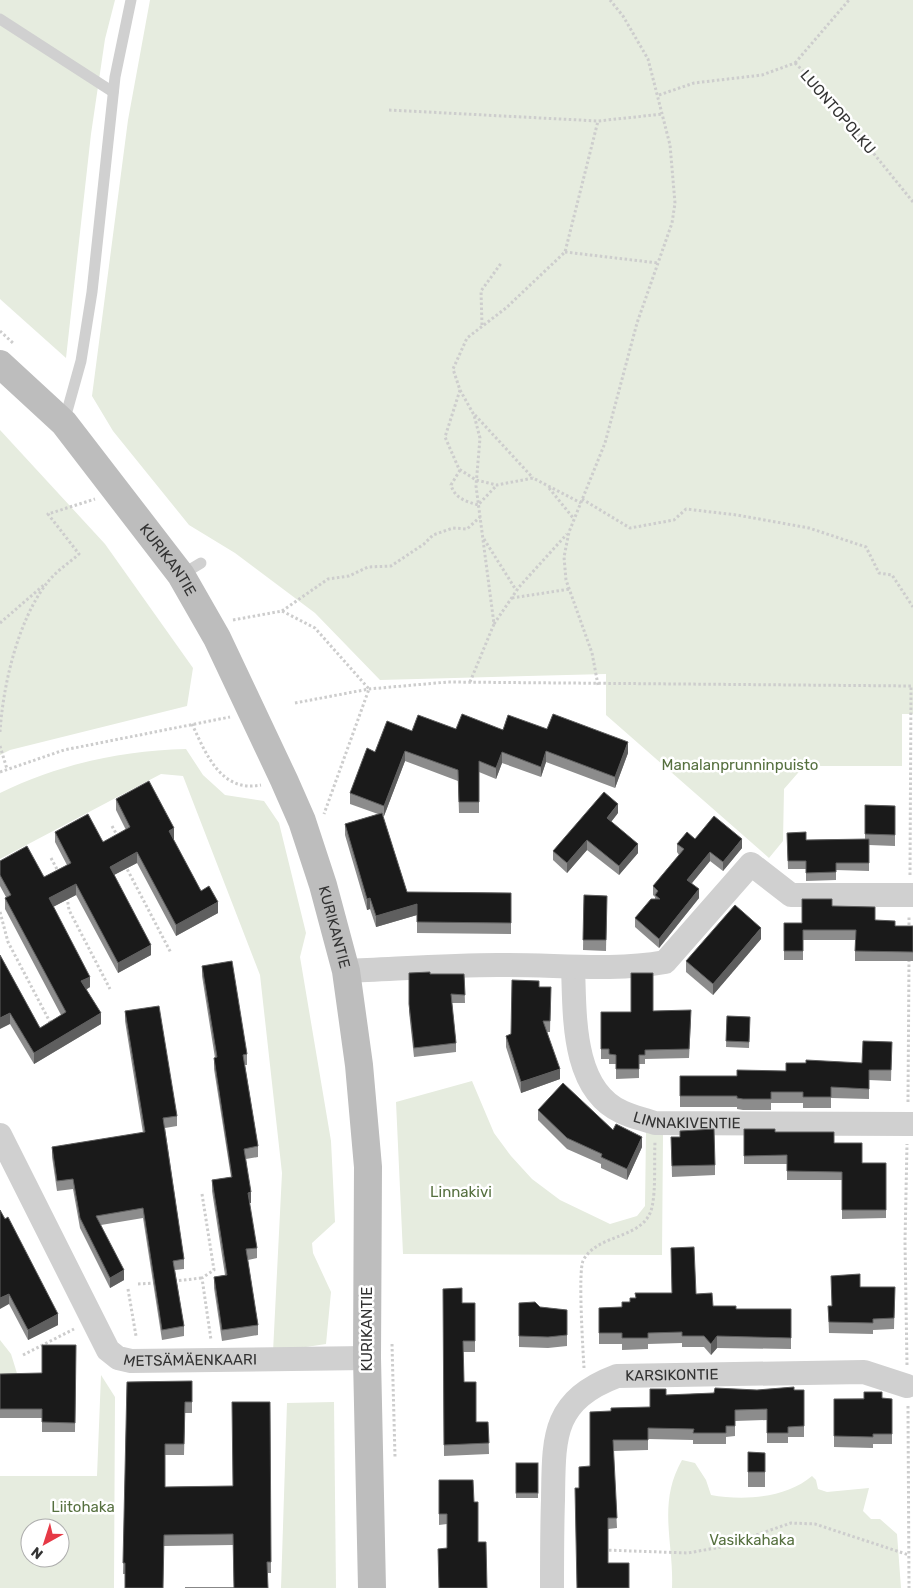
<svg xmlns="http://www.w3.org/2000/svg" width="913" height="1588" viewBox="0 0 913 1588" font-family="Rubik,sans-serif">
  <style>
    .green { fill: #e6ecdf; fill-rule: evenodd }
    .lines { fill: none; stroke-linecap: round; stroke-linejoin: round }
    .path { stroke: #cdcdcd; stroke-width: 3; stroke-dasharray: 2.5 2.5; stroke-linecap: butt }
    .service { stroke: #d0d0d0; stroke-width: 11 }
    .minor { stroke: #d0d0d0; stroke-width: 24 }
    .secondary { stroke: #bdbdbd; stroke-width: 28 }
    .wall { fill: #8c8c8c }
    .shaded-wall { fill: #5f5f5f }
    .building { fill: #1a1a1a; stroke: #5f5f5f }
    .labels { text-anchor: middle; stroke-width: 5; stroke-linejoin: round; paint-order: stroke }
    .street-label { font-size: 15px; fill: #333; stroke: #fff }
    .park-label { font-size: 15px; fill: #56703f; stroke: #fff }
  </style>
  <rect width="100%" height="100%" fill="#fff"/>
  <g class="green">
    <polygon points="0,0 115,0 105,39 91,134 66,358 0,299"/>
    <polygon points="150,0 913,0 913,714 902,714 902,766 804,766 784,789 783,841 769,858 606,715 606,674 380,680 315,613 235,553 189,525 113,431 92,396 128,120"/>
    <polygon points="0,430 105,544 193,668 187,706 10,750 0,755"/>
    <path d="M186,749L203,775L225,795L264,801L279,823L306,933L300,957L331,1141L335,1222L312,1243L313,1253L331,1292L326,1344L273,1352L282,1173L260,975L183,776L161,774L0,859V793C60,764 119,751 186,749Z"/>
    <polygon points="472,1081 494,1133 511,1156 532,1179 560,1200 610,1224 637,1216 645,1206 646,1132 663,1135 662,1255 403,1254 396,1102"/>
    <polygon points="0,1340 11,1354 20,1383 0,1384"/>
    <path d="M101,1375L115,1397L114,1588H0V1476H97ZM30,1528H60V1558H30Z"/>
    <polygon points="334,1402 336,1588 281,1588 287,1403"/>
    <path d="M682,1460L695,1463L706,1480L711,1495C744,1501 786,1498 812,1476L816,1480L818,1489L827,1492L869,1488L863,1511L871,1519H880L897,1534L901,1588H672C674,1542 657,1504 682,1460Z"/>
  </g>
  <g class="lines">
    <g class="path">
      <polyline points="795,63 823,91 913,202"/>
      <polyline points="795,63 849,0"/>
      <polyline points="659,95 694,83 762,75 795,63"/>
      <polyline points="389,110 598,121"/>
      <polyline points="565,252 658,263"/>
      <polyline points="482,325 481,291 502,262"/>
      <polyline points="0,331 14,344"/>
      <polyline points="460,390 445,437 459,469 476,480 497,485 533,478 581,503"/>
      <polyline points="475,415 533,478"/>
      <path d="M460,470L451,485C455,499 466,501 478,505L497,485"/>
      <polyline points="549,488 574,519"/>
      <polyline points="582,499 630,528 674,520 686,509 737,515 809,528 866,547 879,573 892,575 913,607"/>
      <polyline points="484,539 516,590"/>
      <polyline points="512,598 570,589"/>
      <polyline points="282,611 328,579 349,576 368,567 391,566 424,544 433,535 453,528 467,529 480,517"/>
      <polyline points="233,620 282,611 315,628 369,689 324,814"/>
      <polyline points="0,623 45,584"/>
      <polyline points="494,624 519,587 567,534"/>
      <polyline points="470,682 494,624 476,486 480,438 474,415 460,390 453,369 467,338 506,308 565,252 598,121 663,114"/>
      <polyline points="598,685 592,653 566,580 564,557 569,532 605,443 637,323 672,223 675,203 670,145 648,59 623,16 610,0"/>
      <polyline points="295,703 369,689 448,682 912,686"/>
      <path d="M192,724C206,754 221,793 261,785"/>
      <path d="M0,732C3,685 18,620 47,583C55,572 69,563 79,554L48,514L95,499"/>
      <polyline points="0,746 7,769"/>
      <polyline points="0,772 64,750 230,717"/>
      <polyline points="112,826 118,837"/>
      <polyline points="51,858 59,873"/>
      <polyline points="125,865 171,953"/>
      <polyline points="910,875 911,686"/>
      <polyline points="67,897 69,910 110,989"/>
      <polyline points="0,912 8,942 51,1024"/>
      <polyline points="909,930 909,916"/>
      <polyline points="908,1102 909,959"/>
      <polyline points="202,1194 214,1270 202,1278 211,1340"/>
      <polyline points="174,1281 202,1278"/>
      <polyline points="138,1284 155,1283"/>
      <polyline points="128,1289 136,1336"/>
      <polyline points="392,1344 395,1457"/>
      <polyline points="23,1355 74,1329"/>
      <polyline points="907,1365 905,1242 907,1144"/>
      <path d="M584,1368C583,1350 578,1272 583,1261C596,1233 645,1240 652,1207C656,1189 654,1162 655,1142"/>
      <polyline points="908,1406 909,1588"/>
      <polyline points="604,1550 688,1553 721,1547 791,1523 815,1524 909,1555"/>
    </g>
    <g class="service">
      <polyline points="0,19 113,92"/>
      <polyline points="64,422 81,361 92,292 115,77 131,0"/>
      <polyline points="181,575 201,563"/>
    </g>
    <g class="minor">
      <path id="s1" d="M573,967C575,1014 571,1089 622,1112C632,1117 644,1119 655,1123L913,1124"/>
      <path d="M346,971C397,969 447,965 498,965C553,964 610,972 665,962L751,864L791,895H913"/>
      <path id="s2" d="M0,1135L108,1350L118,1358L131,1361L367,1358"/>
      <path id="s3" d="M552,1588C552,1558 552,1529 553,1500C554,1438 551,1401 617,1376L864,1372L907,1386"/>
    </g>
    <path class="secondary" id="s4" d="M0,364L64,423L181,575L217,638L284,780L302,821L323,885L346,971L359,1065L368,1167L367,1358L372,1588"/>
  </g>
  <g class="wall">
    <polygon points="456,729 547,729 628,753 615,788 546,762 541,777 502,763 496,779 479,772 479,813 459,813 458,781 405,761 384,816 383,816 407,892 511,893 511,934 417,933 417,915 376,927 370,909 367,910 345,835 345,824 378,814 350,804 350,793 375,752 412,731"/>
    <polygon points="116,799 174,839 173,839 201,891 218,913 176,936 137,863 114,875 151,955 118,973 76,895 53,907 90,987 86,990 101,1024 34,1064 10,1024 0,955 40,1028 61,1015 5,909 5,898 6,897 0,886 0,861 44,877 67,865 55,842 55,832 103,842 126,830 116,810"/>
    <polygon points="865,805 895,806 895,846 869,845 869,871 836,870 836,880 806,881 806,869 788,869 787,833 806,840 865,839"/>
    <polygon points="618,813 611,822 638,853 619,875 587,850 567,873 553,860 553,851"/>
    <polygon points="695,839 742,848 723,871 710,861 692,883 699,898 659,948 635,927 635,918 655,899 655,897 653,895 653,886 679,855 677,852 677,844"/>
    <polygon points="584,895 607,896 606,951 583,950"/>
    <polygon points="832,906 875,920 895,926 913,926 913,961 855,961 855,940 803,940 803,960 784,960 784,923 802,923"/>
    <polygon points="761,939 713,995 686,972 686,961"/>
    <polygon points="202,966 247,1054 247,1065 245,1065 258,1146 258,1157 246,1159 251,1203 249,1203 257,1248 257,1258 248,1260 258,1325 258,1335 222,1341 214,1288 214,1277 225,1275 212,1191 212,1180 231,1177 214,1069 214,1058 215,1058 202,976"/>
    <polygon points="409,973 430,974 464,974 465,1003 452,1003 456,1043 456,1052 414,1057 409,1012"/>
    <polygon points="539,987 551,987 550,1032 547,1032 560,1079 521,1093 506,1047 506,1036 511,1034"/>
    <polygon points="125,1011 177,1116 177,1126 165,1128 184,1259 184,1269 175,1270 184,1326 184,1336 162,1340 143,1218 101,1225 124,1280 110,1288 80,1228 73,1189 57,1191 52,1157 52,1147 143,1133 125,1021"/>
    <polygon points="653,1011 691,1020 689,1058 645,1059 645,1064 639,1064 639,1078 616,1079 616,1064 609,1064 609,1059 601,1059 601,1012 631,1012"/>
    <polygon points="727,1016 750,1017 749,1048 726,1047"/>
    <polygon points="892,1042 891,1081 869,1080 869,1099 831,1098 831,1108 803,1108 803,1103 771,1103 771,1110 743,1110 737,1109 737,1107 680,1107 680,1096 786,1071 862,1063"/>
    <polygon points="538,1110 613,1130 642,1147 627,1180 601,1168 601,1164 567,1149 538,1120"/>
    <polygon points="744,1129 775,1132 834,1143 862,1163 886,1163 886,1218 842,1219 842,1180 787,1180 787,1164 744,1164"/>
    <polygon points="671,1137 715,1165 715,1175 672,1177"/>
    <polygon points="0,1210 58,1325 28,1340 9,1304"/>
    <polygon points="860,1287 895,1287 894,1329 873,1330 873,1334 829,1333 828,1306 832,1306"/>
    <polygon points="443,1289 462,1303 475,1303 475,1352 463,1352 464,1382 476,1422 488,1422 489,1454 444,1456"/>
    <polygon points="696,1294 713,1306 736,1309 791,1309 791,1349 717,1348 711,1355 704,1347 682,1347 682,1343 648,1344 648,1349 622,1350 622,1344 599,1344 599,1308 622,1307 635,1298"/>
    <polygon points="519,1303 540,1307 567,1310 567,1346 548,1348 519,1347"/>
    <polygon points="76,1345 75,1432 42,1432 42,1418 0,1418 0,1374 42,1373"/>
    <polygon points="192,1381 192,1413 185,1413 184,1455 165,1455 165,1487 233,1486 270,1402 271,1573 268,1573 234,1588 233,1545 164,1546 125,1574 123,1574 127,1382"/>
    <polygon points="757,1390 804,1390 804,1437 788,1437 788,1443 767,1443 767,1420 735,1421 735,1436 726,1437 726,1444 693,1444 693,1440 648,1439 648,1450 613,1451 617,1528 608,1529 577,1588 579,1488 590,1466 611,1411 650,1407 666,1395 714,1393"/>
    <polygon points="882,1398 892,1399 892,1444 873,1444 873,1448 834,1447 834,1399"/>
    <polygon points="748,1452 765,1453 765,1487 748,1487"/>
    <rect x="516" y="1463" width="22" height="35"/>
    <polygon points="439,1480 474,1502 478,1542 447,1548 447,1524 439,1525"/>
  </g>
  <g class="shaded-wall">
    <polygon points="628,742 628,753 615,788 615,777"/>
    <polygon points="405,751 405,761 384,816 384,806"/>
    <polygon points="546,751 546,762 541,777 541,767"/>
    <polygon points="502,752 502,763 496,779 496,768"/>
    <polygon points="618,804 618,813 607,827 607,818"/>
    <polygon points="174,828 174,839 169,841 169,831"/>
    <polygon points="742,839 742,848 723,871 723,862"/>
    <polygon points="587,840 587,850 567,873 567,863"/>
    <polygon points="638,844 638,853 619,875 619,866"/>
    <polygon points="137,852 137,863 110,877 110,867"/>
    <polygon points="710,852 710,861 687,889 687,880"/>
    <polygon points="76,884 76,895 49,909 49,898"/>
    <polygon points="699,889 699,898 659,948 659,939"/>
    <polygon points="370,898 370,909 367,910 367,899"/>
    <polygon points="218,902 218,913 176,936 176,925"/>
    <polygon points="417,904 417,915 376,927 376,916"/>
    <polygon points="761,928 761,939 713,995 713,984"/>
    <polygon points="151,945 151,955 118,973 118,963"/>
    <polygon points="90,977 90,987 81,992 81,981"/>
    <polygon points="10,1013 10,1024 0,1029 0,1018"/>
    <polygon points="101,1013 101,1024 34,1064 34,1053"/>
    <polygon points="560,1069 560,1079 521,1093 521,1082"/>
    <polygon points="642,1137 642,1147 627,1180 627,1169"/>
    <polygon points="251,1192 251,1203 248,1203 248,1193"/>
    <polygon points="124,1270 124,1280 110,1288 110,1278"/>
    <polygon points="9,1294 9,1304 0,1309 0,1298"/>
    <polygon points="58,1314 58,1325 28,1340 28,1330"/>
    <polygon points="717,1336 717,1348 711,1355 711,1344"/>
  </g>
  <g class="building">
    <polygon points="462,714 503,730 508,715 547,729 553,714 628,742 615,777 546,751 541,767 502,752 496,768 479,761 479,802 459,802 458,770 405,751 384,806 350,793 367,748 375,752 387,721 412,731 418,715 456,729"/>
    <polygon points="149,781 174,828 169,831 201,891 209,886 218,902 176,925 137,852 110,867 151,945 118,963 76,884 49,898 90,977 81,981 101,1013 34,1053 10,1013 0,1018 0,955 40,1028 66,1012 5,898 11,895 0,875 0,861 27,846 44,877 71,863 55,832 88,814 103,842 130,827 116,799"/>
    <polygon points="604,792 618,804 607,818 638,844 619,866 587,840 567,863 553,851"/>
    <polygon points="865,805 895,806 895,835 865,834"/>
    <polygon points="382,813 407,892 511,893 511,923 417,922 417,904 376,916 370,898 367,899 345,824"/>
    <polygon points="714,816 742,839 723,862 710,852 687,880 699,889 659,939 635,918 651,899 660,899 655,895 658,891 653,886 684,849 677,844 687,832 695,839"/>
    <polygon points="806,832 806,840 869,839 869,863 836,863 836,872 806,873 806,861 788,861 787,833"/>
    <polygon points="584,895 607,896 606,940 583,940"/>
    <polygon points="802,899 832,899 832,906 875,907 875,920 895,921 895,926 913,926 913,952 855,951 856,930 803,930 803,951 784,951 784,923 802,923"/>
    <polygon points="735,905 761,928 713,984 686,961"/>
    <polygon points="232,961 247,1054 243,1055 258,1146 244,1149 251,1192 248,1193 257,1248 246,1249 258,1325 222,1330 214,1277 227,1275 212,1180 232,1177 214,1058 217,1057 202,966"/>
    <polygon points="430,972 430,974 464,974 465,995 451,994 456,1043 414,1048 409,1004 409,973"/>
    <polygon points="631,973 653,973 653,1011 691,1010 689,1049 645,1050 645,1055 639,1055 639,1069 616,1069 616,1055 609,1054 609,1049 601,1049 601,1012 631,1012"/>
    <polygon points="512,980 539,981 539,987 551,987 550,1021 543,1021 560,1069 521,1082 506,1036 511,1034"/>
    <polygon points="159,1006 177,1116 163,1118 184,1259 173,1261 184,1326 162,1330 143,1208 96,1216 124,1270 110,1278 80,1218 73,1179 57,1181 52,1147 145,1132 125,1011"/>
    <polygon points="727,1016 750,1017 749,1042 726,1041"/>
    <polygon points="863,1041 892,1042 891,1070 869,1070 869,1089 831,1087 831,1097 803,1097 803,1092 771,1092 771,1099 743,1099 737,1098 737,1096 680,1096 680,1076 737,1076 737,1070 786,1071 786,1063 806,1063 806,1060 862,1063"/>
    <polygon points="563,1083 613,1130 616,1124 642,1137 627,1169 601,1157 602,1154 567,1138 538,1110"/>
    <polygon points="714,1129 715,1165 672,1166 671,1137 680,1137 680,1131"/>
    <polygon points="744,1129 775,1129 775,1132 834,1132 834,1143 862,1143 862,1163 886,1163 886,1210 842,1210 842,1172 787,1171 787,1155 744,1156"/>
    <polygon points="0,1210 5,1219 8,1217 58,1314 28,1330 9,1294 0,1298"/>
    <polygon points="694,1247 696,1294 712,1293 713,1306 736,1306 736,1309 791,1309 791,1338 717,1336 711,1344 704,1336 682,1336 682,1332 648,1333 648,1338 622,1338 622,1333 599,1333 599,1308 622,1307 622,1302 630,1302 630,1298 636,1298 635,1293 672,1293 671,1248"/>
    <polygon points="860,1274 860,1287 895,1287 894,1318 873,1319 873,1323 829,1322 828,1306 832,1306 831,1276"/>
    <polygon points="462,1288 462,1303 475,1303 475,1341 463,1341 464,1382 476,1382 476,1422 488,1422 489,1443 444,1445 443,1289"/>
    <polygon points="535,1302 540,1307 567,1310 567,1335 548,1337 519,1336 519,1303"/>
    <polygon points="42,1345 76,1345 75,1423 42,1422 42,1409 0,1409 0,1374 42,1373"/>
    <polygon points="192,1381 192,1402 185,1402 184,1444 165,1444 165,1487 233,1486 232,1402 270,1402 271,1562 267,1562 268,1588 185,1588 234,1588 233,1534 164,1535 163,1588 125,1588 125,1563 123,1563 127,1382"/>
    <polygon points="794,1387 794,1390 804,1390 804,1426 788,1427 788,1433 767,1433 767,1409 735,1410 735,1426 726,1426 726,1433 693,1433 694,1429 648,1428 648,1440 613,1440 617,1518 608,1518 608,1563 629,1563 629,1588 577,1588 575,1488 579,1488 579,1467 590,1466 590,1412 611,1411 611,1408 650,1407 650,1389 666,1389 666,1395 714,1393 715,1388 757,1390"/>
    <polygon points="864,1392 882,1392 882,1398 892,1399 892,1434 873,1434 873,1437 834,1436 834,1399 864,1399"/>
    <polygon points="748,1452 765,1453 765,1472 748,1472"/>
    <rect x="516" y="1463" width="22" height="30"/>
    <polygon points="439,1480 473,1480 474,1502 478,1502 478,1542 486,1542 487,1588 439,1588 438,1549 447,1548 447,1514 439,1514"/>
  </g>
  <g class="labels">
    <g class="street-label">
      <text transform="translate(838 112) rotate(49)" y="5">LUONTOPOLKU</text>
      <text dy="5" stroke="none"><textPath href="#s4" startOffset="259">KURIKANTIE</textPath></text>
      <text dy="5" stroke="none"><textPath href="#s4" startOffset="664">KURIKANTIE</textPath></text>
      <text dy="5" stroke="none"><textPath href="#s1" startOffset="228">LINNAKIVENTIE</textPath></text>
      <text transform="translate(367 1329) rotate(-90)" y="5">KURIKANTIE</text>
      <text dy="5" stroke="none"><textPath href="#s2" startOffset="326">METSÄMÄENKAARI</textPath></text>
      <text dy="5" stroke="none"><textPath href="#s3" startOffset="296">KARSIKONTIE</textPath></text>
    </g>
    <g class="park-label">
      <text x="740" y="770">Manalanprunninpuisto</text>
      <text x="461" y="1197">Linnakivi</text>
      <text x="83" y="1512">Liitohaka</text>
      <text x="752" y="1545">Vasikkahaka</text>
    </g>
  </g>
  <g transform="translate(45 1543) rotate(219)"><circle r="24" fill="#ffffff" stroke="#adadad"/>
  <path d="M0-4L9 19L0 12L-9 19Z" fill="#e63946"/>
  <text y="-8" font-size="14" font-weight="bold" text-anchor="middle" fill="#333333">N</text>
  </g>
</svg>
